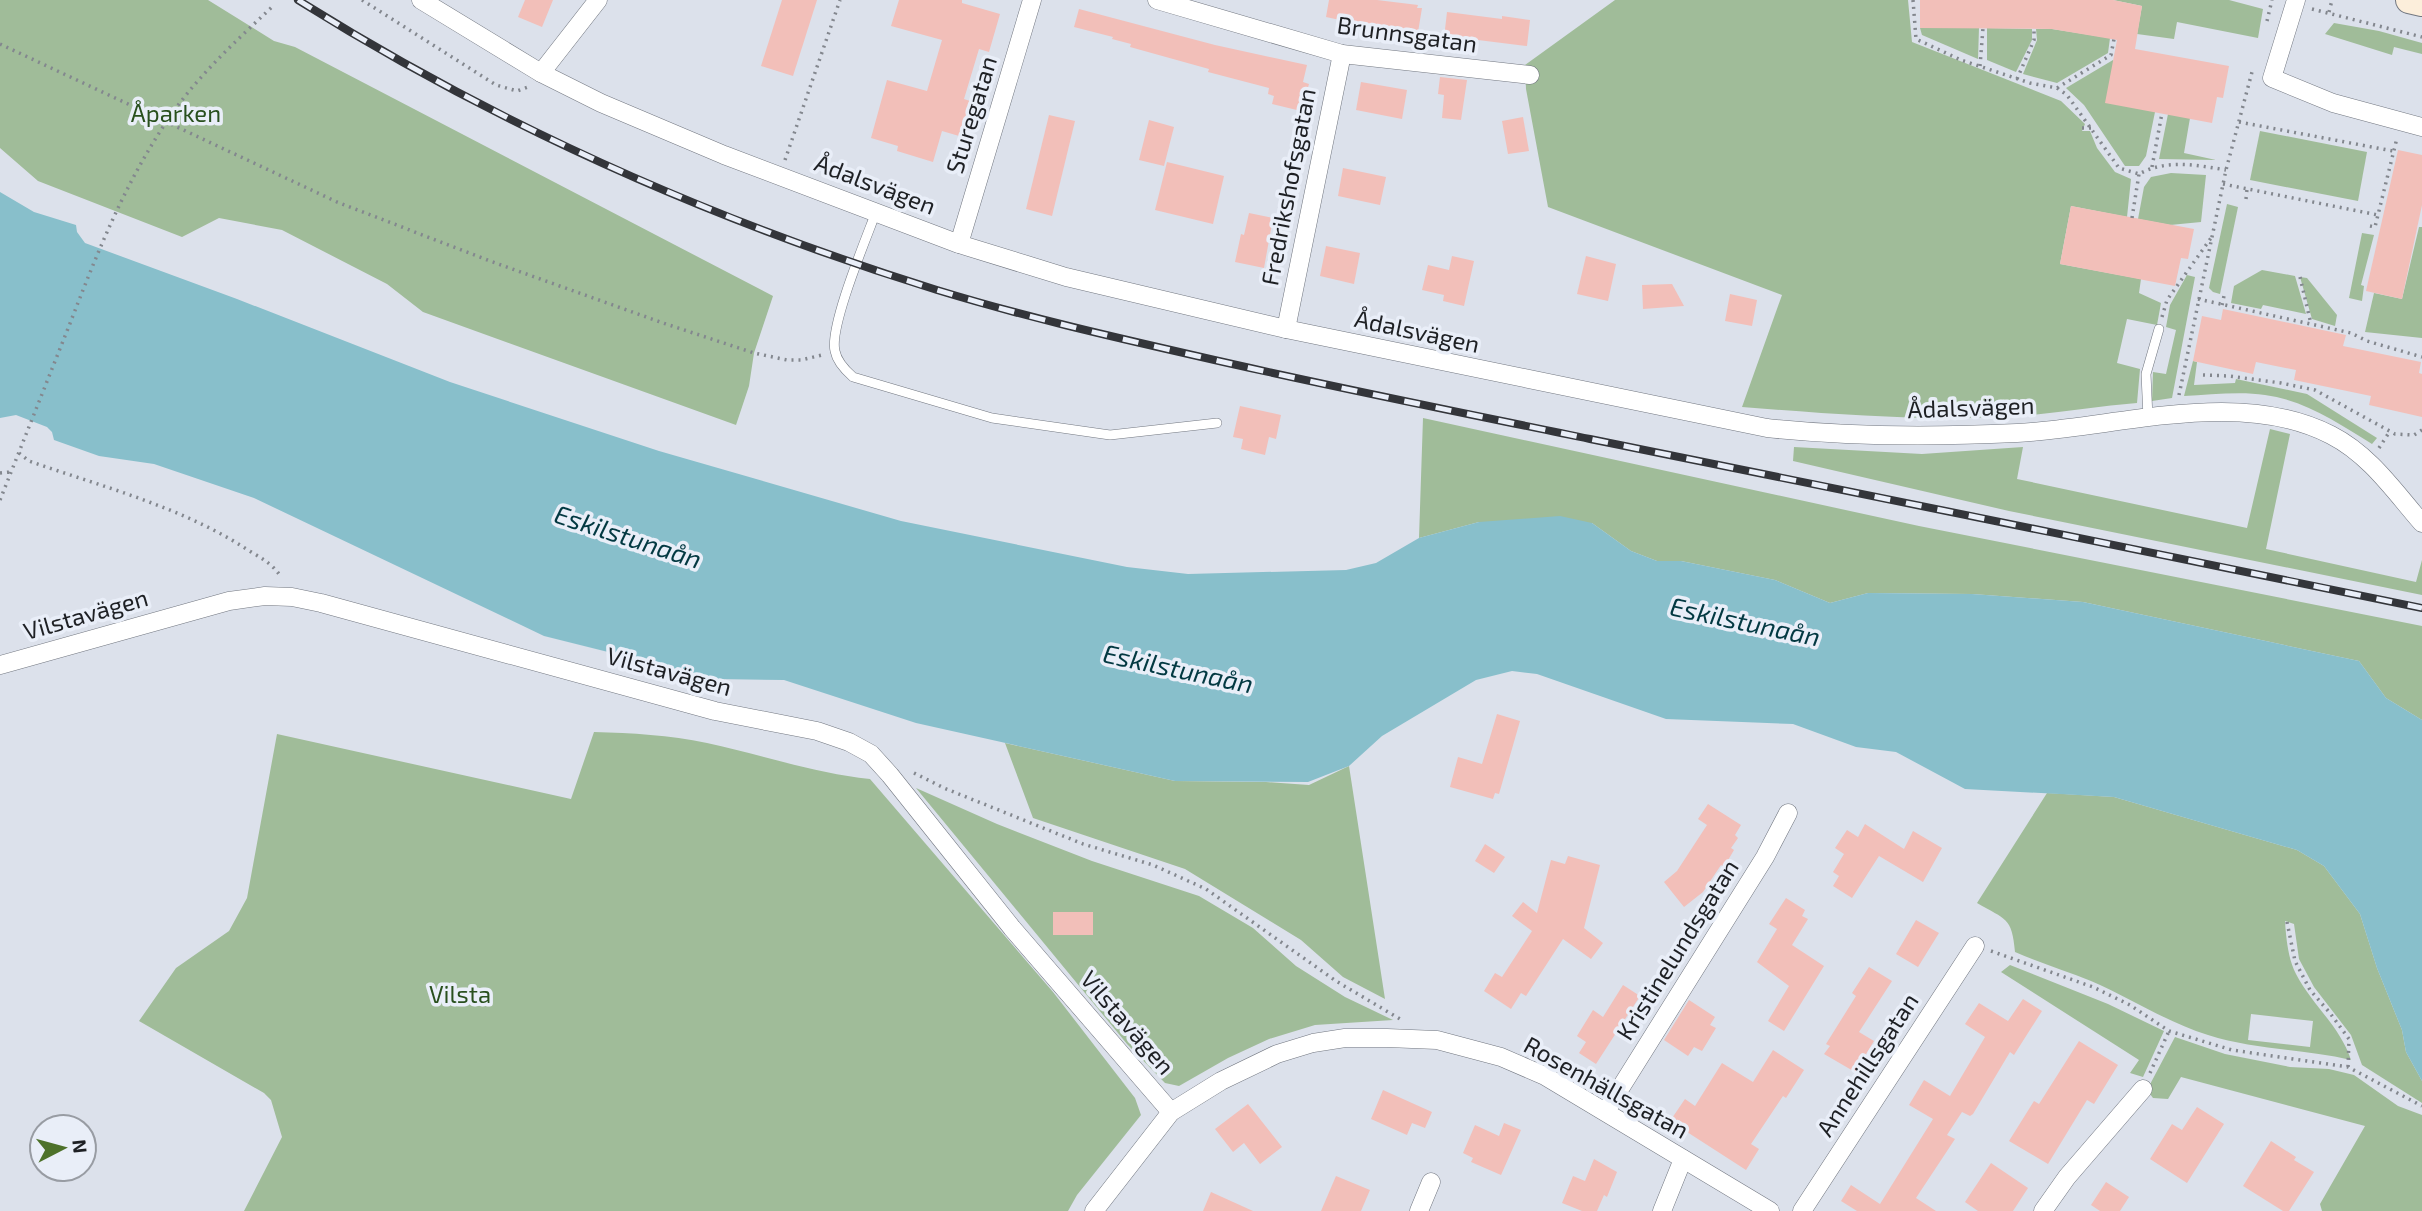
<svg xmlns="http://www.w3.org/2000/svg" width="2422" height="1211" viewBox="0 0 2422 1211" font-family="'Exo 2',sans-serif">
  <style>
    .green { fill: #a0bc99; fill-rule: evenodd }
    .water { fill: #88bfcb }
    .building { fill: #f2bfb9 }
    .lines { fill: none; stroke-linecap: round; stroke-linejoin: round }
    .service-casing { stroke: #727780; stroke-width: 10 }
    .minor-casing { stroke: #727780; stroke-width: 19 }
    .secondary-casing { stroke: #727780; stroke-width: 28 }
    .path { stroke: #83878e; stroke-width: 3.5; stroke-dasharray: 2 5; stroke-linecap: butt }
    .service { stroke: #fff; stroke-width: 9 }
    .minor { stroke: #fff; stroke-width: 18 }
    .secondary { stroke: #fceedb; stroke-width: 26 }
    .rail-casing { stroke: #33353a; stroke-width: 8 }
    .rail { stroke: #e9eef8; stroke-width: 5; stroke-dasharray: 16; stroke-linecap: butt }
    .labels { text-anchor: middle; stroke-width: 7; stroke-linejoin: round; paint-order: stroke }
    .street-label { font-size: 24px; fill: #1e2024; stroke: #e9eef8 }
    .park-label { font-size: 24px; fill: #29501e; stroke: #e9eef8 }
    .water-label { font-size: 26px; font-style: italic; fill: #033942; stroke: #e9eef8 }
  </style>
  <rect width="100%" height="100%" fill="#dce1eb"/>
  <g class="green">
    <polygon points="0,0 208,0 274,41 295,47 773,296 754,353 749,386 736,425 423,312 387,284 282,230 219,218 182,237 38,181 0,148"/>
    <path d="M1615,0H1908L1912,42L2061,101L2085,124L2082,131H2090L2097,148L2115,172L2131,179L2127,217L2071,206L2060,264L2141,279L2139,293L2161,303L2157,325L2127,319L2117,363L2140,369L2137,403C2098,406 2059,413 2020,416C1928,422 1834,414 1742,407L1782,295L1548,207L1526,89L1525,65Z"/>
    <polygon points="2113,0 2229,0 2263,9 2258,38 2177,22 2174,39 2137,34 2142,6"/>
    <polygon points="2334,23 2379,31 2422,43 2422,54 2394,47 2392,55 2325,34"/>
    <polygon points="1920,28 1979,28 1978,59 1922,35"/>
    <polygon points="1987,28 2032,29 2032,40 2016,72 1987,60"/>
    <polygon points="2036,29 2052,29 2110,38 2108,53 2057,83 2023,74 2037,40"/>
    <polygon points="2113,60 2155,112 2146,156 2139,166 2125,166 2084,105 2066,88"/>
    <polygon points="2168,114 2190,118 2184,153 2216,160 2159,159"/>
    <polygon points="2260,131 2367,152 2358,201 2250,180"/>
    <polygon points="2171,173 2206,175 2201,222 2170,225 2138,219 2144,187 2151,177"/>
    <polygon points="2227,204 2238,207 2220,294 2213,292 2209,288"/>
    <polygon points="2419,227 2422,227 2422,338 2365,332 2374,293 2402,299"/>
    <polygon points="2362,233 2374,235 2361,285 2364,286 2362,301 2349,298"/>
    <polygon points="2262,270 2295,276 2306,314 2263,305 2261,309 2231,303 2234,286"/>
    <polygon points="2187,275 2195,277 2172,398 2152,401 2153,372 2166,374 2176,330 2166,327 2170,305"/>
    <polygon points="2300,277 2307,278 2337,315 2335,326 2312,319"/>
    <path d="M2193,361L2197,362L2194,385L2235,383L2236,379L2307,394L2377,438L2372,444C2340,424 2304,400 2265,395C2239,391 2210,395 2184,396Z"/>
    <polygon points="1423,418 1919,526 2422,626 2422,720 2386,698 2359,661 2083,602 1972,594 1868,593 1830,603 1775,580 1681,561 1657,561 1631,551 1592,523 1479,522 1419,538"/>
    <polygon points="2270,429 2290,434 2266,549 2416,582 2422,560 2422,595 2009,511 1793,461 1794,447 1922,454 2023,447 2017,479 2247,528"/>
    <path d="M594,732C632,733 669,735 707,743C762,755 814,773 870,779L1053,992L1135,1098L1141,1115L1077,1195L1068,1211H244L282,1137L271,1100L264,1093L139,1021L176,968L229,931L247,898L277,734L571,799Z"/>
    <polygon points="1005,743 1175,781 1266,782 1309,785 1349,766 1385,999 1343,977 1301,940 1185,869 1033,818"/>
    <polygon points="916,788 997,824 1092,861 1199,896 1253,928 1296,966 1345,997 1393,1020 1315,1025 1269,1039 1228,1058 1179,1086 1165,1083 1127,1044"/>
    <path d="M2047,793L2114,797L2297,850L2324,866L2360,914L2377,968L2402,1030L2406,1052L2422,1081V1103L2362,1065L2351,1035L2314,987L2299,959L2294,924L2285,921C2286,937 2288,959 2296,974C2312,1005 2340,1026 2351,1060C2304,1049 2255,1050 2208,1035C2166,1022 2131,998 2091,981C2066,971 2040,963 2015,952C2012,917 2006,920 1977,903ZM2251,1014L2313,1021L2310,1047L2248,1040Z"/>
    <polygon points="2010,965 2108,1004 2164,1031 2143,1077 2130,1073 2139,1060 2001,972"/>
    <polygon points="2175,1037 2225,1054 2290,1067 2329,1069 2354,1075 2398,1106 2422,1115 2422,1211 2322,1211 2320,1204 2365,1126 2181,1077 2168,1099 2153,1098 2147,1090"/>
  </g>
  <polygon class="water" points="0,192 34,212 76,225 77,232 85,243 237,299 450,382 659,451 901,521 1127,567 1188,574 1346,570 1376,563 1419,538 1479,522 1560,516 1592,523 1631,551 1657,561 1681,561 1775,580 1830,603 1868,593 1972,594 2083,602 2359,661 2386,698 2422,720 2422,1081 2406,1052 2402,1030 2377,968 2360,914 2324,866 2297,850 2114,797 1965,789 1896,752 1856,747 1793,724 1666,719 1537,674 1512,671 1476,680 1382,736 1349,766 1308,782 1175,781 916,723 784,680 716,679 544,636 254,498 154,464 99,456 54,440 52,432 47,427 16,415 0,418"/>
  <g class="building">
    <polygon points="525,0 553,0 542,27 518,17"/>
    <polygon points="782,0 817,0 793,76 761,66"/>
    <polygon points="899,0 962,0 962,3 1000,14 989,52 979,49 964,99 976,103 966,138 942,131 933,162 897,151 898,146 871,138 887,80 927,91 942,40 891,26"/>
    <polygon points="1329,0 1377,0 1418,5 1417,8 1422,8 1418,32 1363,25 1326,17"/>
    <polygon points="1920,0 2113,0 2142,6 2135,49 2229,66 2223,98 2217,97 2212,123 2105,103 2117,40 2052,29 1920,28"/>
    <polygon points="1079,9 1215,45 1307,65 1303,82 1309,84 1301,111 1272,104 1274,96 1268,94 1269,88 1208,72 1209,69 1130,47 1131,44 1112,39 1113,37 1074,27"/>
    <polygon points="1447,12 1502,19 1502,16 1530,20 1527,46 1470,39 1470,41 1444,38"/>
    <polygon points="1440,77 1467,80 1461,120 1442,118 1444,95 1438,94"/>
    <polygon points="1361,82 1407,90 1402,119 1356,110"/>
    <polygon points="1049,115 1075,121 1052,216 1026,209"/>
    <polygon points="1523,117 1529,151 1508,154 1502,121"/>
    <polygon points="1149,120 1174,127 1164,166 1139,160"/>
    <polygon points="2398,150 2422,155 2422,205 2402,299 2366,291"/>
    <polygon points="1167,162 1224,176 1213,224 1155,210"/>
    <polygon points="1343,168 1386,177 1380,205 1338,196"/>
    <polygon points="2071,206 2194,229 2188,259 2181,258 2175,286 2060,264"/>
    <polygon points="1249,213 1273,218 1264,268 1235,262 1241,234 1244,235"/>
    <polygon points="1326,246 1360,253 1354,284 1320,276"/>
    <polygon points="1452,256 1474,261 1464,306 1443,301 1444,295 1422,290 1428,265 1449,270"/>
    <polygon points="1586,256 1616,264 1608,301 1577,294"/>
    <polygon points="1672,284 1684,306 1643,309 1642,285"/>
    <polygon points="1730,294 1757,300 1752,326 1725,321"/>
    <polygon points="2223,309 2346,335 2343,346 2421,362 2419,373 2422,374 2422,417 2369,405 2371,396 2294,380 2296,370 2256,362 2253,374 2193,361 2202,316 2221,320"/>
    <polygon points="1240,406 1281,415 1276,439 1269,437 1265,455 1241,449 1243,439 1233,437"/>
    <polygon points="1497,714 1520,721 1499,794 1495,793 1493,799 1450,787 1458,757 1482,764"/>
    <polygon points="1708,804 1741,825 1735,835 1738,838 1731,848 1734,850 1724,867 1721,865 1703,892 1684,907 1664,882 1677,871 1707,825 1698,819"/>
    <polygon points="1865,824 1904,849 1913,831 1942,848 1923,882 1879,856 1852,898 1833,886 1839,876 1833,872 1844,854 1835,848 1847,830 1858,837"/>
    <polygon points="1485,844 1505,857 1494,873 1475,861"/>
    <polygon points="1568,856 1600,865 1584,928 1603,943 1591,959 1563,939 1526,996 1521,993 1511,1009 1484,991 1495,973 1502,977 1532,931 1512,916 1523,902 1537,913 1551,860 1565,864"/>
    <polygon points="1786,898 1805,910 1802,916 1808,919 1792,945 1824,966 1784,1031 1768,1021 1789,986 1757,962 1777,929 1769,924"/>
    <rect x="1053" y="912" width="40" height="23"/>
    <polygon points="1916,920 1939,933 1918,967 1896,954"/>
    <polygon points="1869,967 1892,981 1859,1032 1874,1041 1855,1072 1824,1054 1830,1046 1826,1044 1856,996 1852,993"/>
    <polygon points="1623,985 1640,996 1596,1064 1579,1053 1586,1042 1577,1036 1593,1010 1603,1017"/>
    <polygon points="2023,999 2042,1011 2014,1055 2010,1052 1973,1114 1970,1116 1962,1112 1947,1135 1955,1139 1916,1198 1936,1211 1857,1211 1841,1201 1851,1185 1880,1204 1933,1119 1909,1105 1924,1080 1950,1096 1985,1037 1965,1024 1979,1003 2008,1021"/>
    <polygon points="1689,1000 1715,1017 1710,1025 1716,1028 1702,1051 1694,1047 1688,1056 1664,1040"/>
    <polygon points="2079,1041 2118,1065 2094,1104 2087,1100 2048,1164 2009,1141 2034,1101 2039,1104"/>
    <polygon points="1773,1050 1804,1070 1786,1098 1783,1096 1751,1144 1759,1149 1746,1170 1670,1121 1685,1099 1695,1106 1722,1063 1753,1082"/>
    <polygon points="1383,1090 1432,1112 1425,1128 1412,1123 1407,1135 1371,1119"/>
    <polygon points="1248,1104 1282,1147 1260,1164 1244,1143 1233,1152 1215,1129"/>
    <polygon points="2197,1107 2224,1124 2187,1183 2150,1159 2172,1124 2182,1130"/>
    <polygon points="1504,1123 1521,1130 1501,1175 1471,1162 1473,1158 1463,1153 1475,1125 1499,1136"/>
    <polygon points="2271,1141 2296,1157 2294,1160 2314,1172 2289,1211 2283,1211 2243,1186"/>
    <polygon points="1594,1159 1617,1172 1607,1197 1604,1195 1597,1211 1582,1211 1562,1203 1573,1176 1585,1181"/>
    <polygon points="1991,1163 2028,1188 2013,1211 1978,1211 1965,1202"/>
    <polygon points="1336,1176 1370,1190 1361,1211 1321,1211"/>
    <polygon points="2106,1182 2129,1197 2120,1211 2100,1211 2091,1205"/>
    <polygon points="1211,1192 1253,1211 1203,1211"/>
  </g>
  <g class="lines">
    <g class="service-casing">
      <g id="service">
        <path d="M876,212C866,239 829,327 835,351C837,362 845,370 853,377L992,418L1110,435L1217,423"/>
        <polyline points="2148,418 2146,374 2159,329"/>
      </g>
    </g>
    <g class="minor-casing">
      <g id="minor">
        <path d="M421,0L541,73L601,103L724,155L959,244L1066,277L1286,329L1767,428C1850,437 1933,437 2017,433C2117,428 2238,387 2331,435C2370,455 2394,491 2422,523"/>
        <polyline points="1157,0 1342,54 1530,75"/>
        <polyline points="2296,0 2272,78 2333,103 2422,127"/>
        <polyline points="541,73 598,0"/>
        <polyline points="959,244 1032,0"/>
        <polyline points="1286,329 1342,54"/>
        <polyline points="0,665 229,601 265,596 292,597 321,603 715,711 817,731 849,742 871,754 890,775 1012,928 1171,1112"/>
        <polyline points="1606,1111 1765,857 1788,813"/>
        <polyline points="1094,1211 1171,1112 1221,1081 1277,1054 1313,1043 1345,1038 1387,1038 1437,1040 1501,1057 1545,1076 1770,1211"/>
        <polyline points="1419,1211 1431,1182"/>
        <polyline points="1662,1211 1683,1159"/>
        <polyline points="1802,1211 1975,946"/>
        <polyline points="2043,1211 2067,1177 2143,1089"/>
      </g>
    </g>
    <g class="secondary-casing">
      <polyline id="secondary" points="2409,0 2422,3"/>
    </g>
    <g class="path">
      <polyline points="362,0 496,85 517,91 528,87"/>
      <path d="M1913,0L1916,39L1961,60L2030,83L2057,88L2067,95L2119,168L2139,174C2166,159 2197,165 2226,170"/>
      <polyline points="2312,9 2422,37"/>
      <polyline points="2329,12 2332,0"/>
      <polyline points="2267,21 2272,0"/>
      <polyline points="0,44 337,202 490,261 663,323 754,353 787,360 801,360 822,355"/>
      <polyline points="1980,66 1983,28"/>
      <polyline points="2017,79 2034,40 2034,29"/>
      <polyline points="2057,88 2111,55 2114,39"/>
      <polyline points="2239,122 2393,151"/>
      <polyline points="2082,128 2091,128"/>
      <polyline points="785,160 840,0"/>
      <polyline points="2152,167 2162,113"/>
      <polyline points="2223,184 2378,215"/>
      <polyline points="2246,199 2247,189"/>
      <polyline points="2132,218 2139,174"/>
      <polyline points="2370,226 2375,227 2397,138"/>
      <polyline points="2300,277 2311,324"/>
      <polyline points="2198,299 2351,333 2367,341 2422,357"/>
      <polyline points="2222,305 2224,296"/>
      <polyline points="2162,317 2167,300 2211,238"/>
      <polyline points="2203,375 2229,376 2281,383 2315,390 2395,434 2414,435 2422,430"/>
      <polyline points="2179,395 2226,170 2252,72"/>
      <polyline points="2379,448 2390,431"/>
      <path d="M19,453L29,461C103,487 182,507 248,550C261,558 273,564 281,577"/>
      <polyline points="0,473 11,472"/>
      <path d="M0,500C23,442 46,384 69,326C96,256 123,187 165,124C194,79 234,43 273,6"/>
      <polyline points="914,773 944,788 1083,844 1153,865 1206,889 1336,981 1400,1019"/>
      <polyline points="2287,922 2295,961 2310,990 2330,1013 2349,1039 2348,1067"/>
      <polyline points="1991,951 2093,987 2130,1005 2169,1031 2232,1050 2348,1067 2422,1106"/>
      <polyline points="2150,1073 2169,1031"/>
    </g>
    <use href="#service" class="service"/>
    <use href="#minor" class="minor"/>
    <use href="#secondary" class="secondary"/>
    <g class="rail-casing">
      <path id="rail" d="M298,0C496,124 714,221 937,290C1022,316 1109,336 1197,356C1327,386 1459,412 1590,439C1867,495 2145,551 2422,608"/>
    </g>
    <use href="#rail" class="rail"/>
  </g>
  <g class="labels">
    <g class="street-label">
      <text transform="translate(1407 35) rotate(8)" y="8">Brunnsgatan</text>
      <text transform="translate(972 115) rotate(-73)" y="8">Sturegatan</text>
      <text transform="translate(875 185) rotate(21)" y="8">Ådalsvägen</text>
      <text transform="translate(1289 187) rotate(-79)" y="8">Fredrikshofsgatan</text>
      <text transform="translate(1417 332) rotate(12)" y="8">Ådalsvägen</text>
      <text transform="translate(1971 408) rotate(-2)" y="8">Ådalsvägen</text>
      <text transform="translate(86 615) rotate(-16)" y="8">Vilstavägen</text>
      <text transform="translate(669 672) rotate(15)" y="8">Vilstavägen</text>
      <text transform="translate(1678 950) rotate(-58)" y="8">Kristinelundsgatan</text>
      <text transform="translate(1127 1023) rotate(49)" y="8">Vilstavägen</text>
      <text transform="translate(1868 1065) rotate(-57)" y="8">Annehillsgatan</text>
      <text transform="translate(1606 1088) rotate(29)" y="8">Rosenhällsgatan</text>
    </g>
    <g class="park-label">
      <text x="176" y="122">Åparken</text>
      <text x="460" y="1003">Vilsta</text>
    </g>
    <g class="water-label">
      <text transform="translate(628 537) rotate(18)" y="9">Eskilstunaån</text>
      <text transform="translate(1745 622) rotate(12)" y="9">Eskilstunaån</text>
      <text transform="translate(1178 669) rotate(12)" y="9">Eskilstunaån</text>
    </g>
  </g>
  <g transform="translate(63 1148) rotate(84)"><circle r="33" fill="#e9eef8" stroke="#989ca3" stroke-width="2"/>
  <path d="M0-5L12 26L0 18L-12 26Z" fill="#4d712a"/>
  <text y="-10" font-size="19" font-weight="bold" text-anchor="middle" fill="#1e2024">N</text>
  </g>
</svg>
